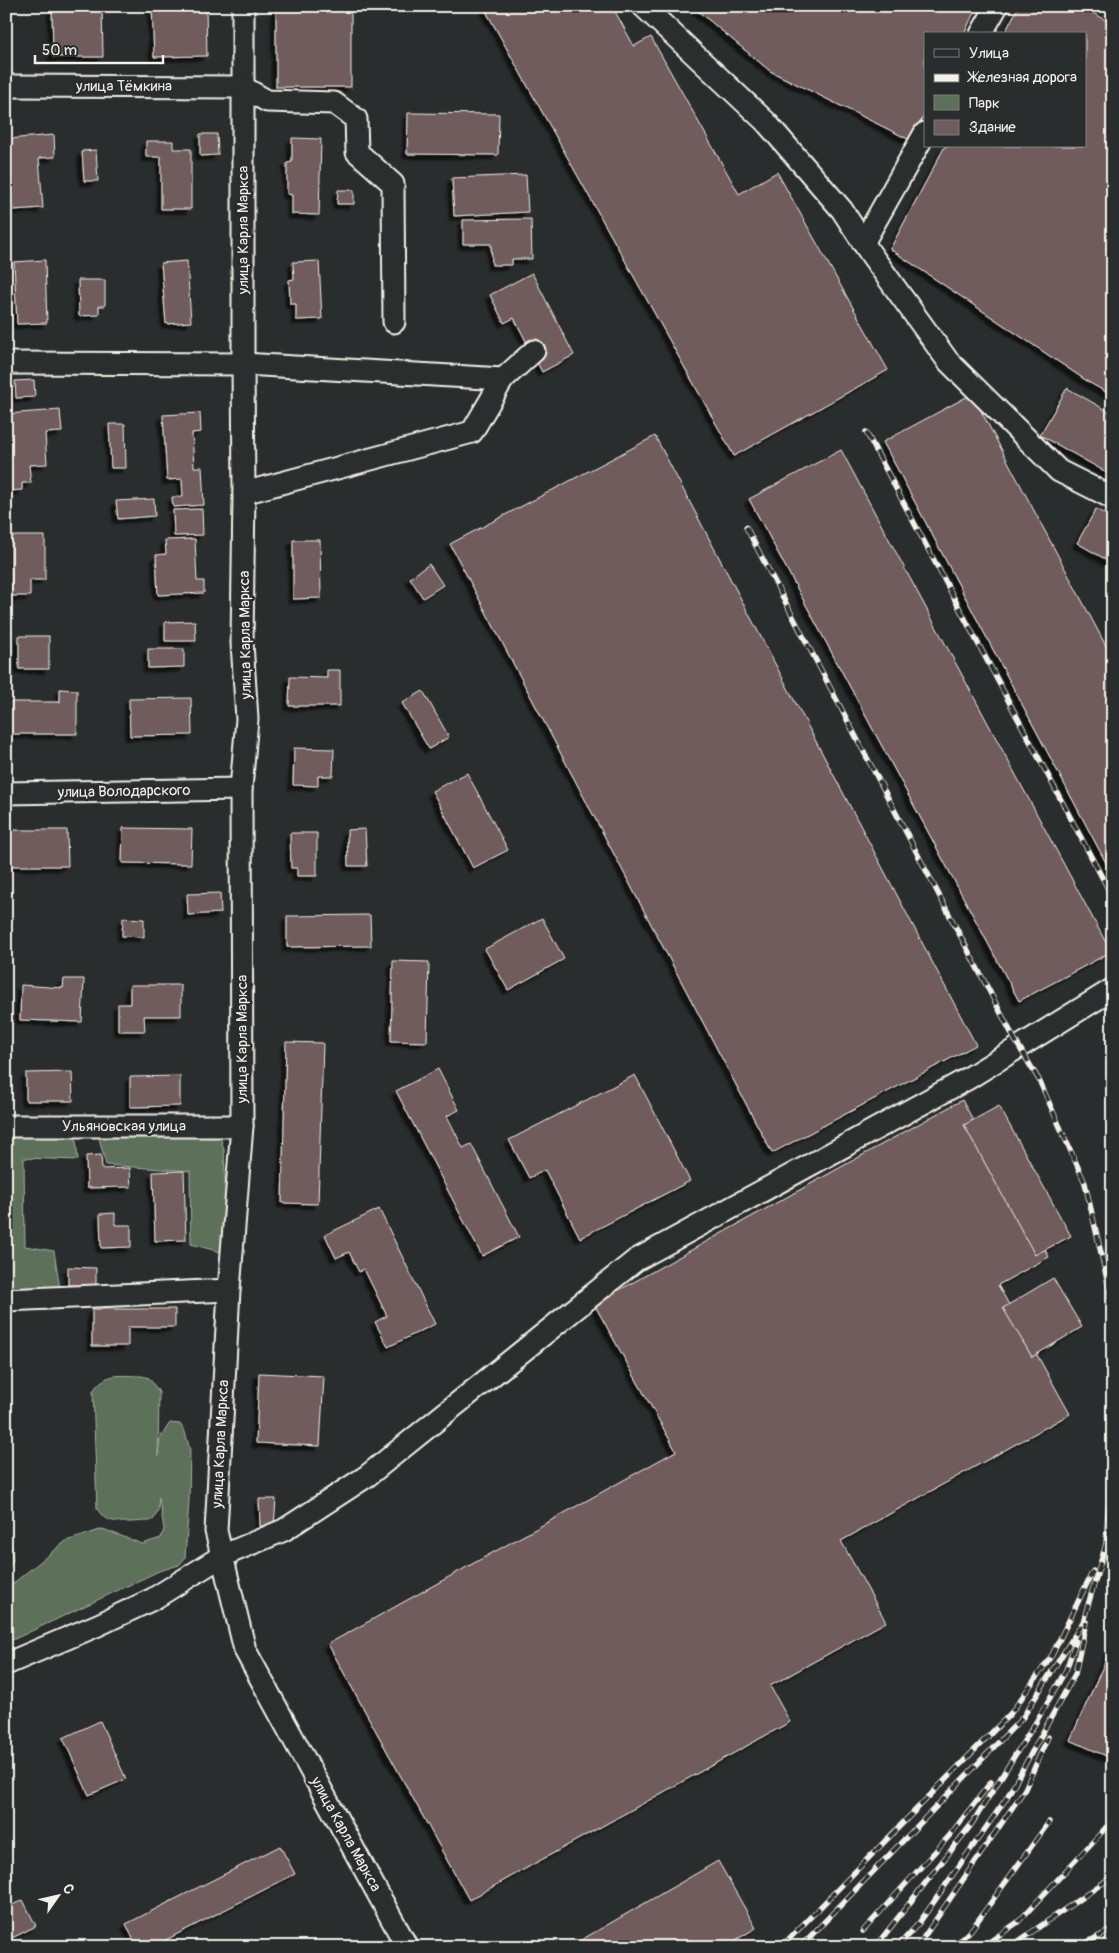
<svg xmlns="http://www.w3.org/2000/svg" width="1119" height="1953" viewBox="0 0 1119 1953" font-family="Pangolin,sans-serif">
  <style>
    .green { fill: #5d705a; stroke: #a8b0a1 }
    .building { fill: #6f5c5c; stroke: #f4f1e8; filter: url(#shadow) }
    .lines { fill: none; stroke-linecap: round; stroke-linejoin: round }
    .minor-casing { stroke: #f4f1e8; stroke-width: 25 }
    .minor { stroke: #2a2d2e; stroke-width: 21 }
    .rail-casing { stroke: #f4f1e8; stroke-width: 5.5 }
    .rail { stroke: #2a2d2e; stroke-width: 4; stroke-dasharray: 11; stroke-linecap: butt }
    .labels { text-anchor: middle; stroke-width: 5; stroke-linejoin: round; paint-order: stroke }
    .street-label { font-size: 15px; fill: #f4f1e8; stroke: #2a2d2e }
  </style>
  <defs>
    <filter id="shadow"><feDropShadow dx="-4.5" dy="4.5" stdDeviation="1" flood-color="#0009"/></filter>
  </defs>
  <rect width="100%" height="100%" fill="#2a2d2e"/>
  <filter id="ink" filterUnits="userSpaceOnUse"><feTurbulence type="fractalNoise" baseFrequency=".02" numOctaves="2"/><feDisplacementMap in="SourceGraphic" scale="10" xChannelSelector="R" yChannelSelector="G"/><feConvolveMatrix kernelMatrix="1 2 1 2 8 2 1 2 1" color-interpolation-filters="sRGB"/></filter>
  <g filter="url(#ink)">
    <g class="green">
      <polygon points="75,1130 78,1160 24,1158 25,1246 54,1251 60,1289 6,1294 6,1134"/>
      <polygon points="219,1133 224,1150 228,1254 191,1244 190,1171 106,1165 98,1134"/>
      <path d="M142,1376L149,1378L159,1392L158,1456L160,1438L170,1423L180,1424L185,1432L190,1450L189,1501L185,1558L179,1565L159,1571L6,1643V1589L66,1541L103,1529L142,1544L161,1538L164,1529L159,1497L158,1510L154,1519L150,1521C131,1521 106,1528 97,1508L93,1391C106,1371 121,1376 142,1376Z"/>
      <polygon points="6,1510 13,1560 6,1575"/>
    </g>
    <g class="building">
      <polygon points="52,6 102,6 103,57 53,57"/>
      <polygon points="152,6 206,6 207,56 154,57"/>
      <rect x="276" y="6" width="75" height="81"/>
      <polygon points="483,6 612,6 634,46 651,37 739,194 777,172 888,370 734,456"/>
      <polygon points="692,6 977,6 964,34 925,34 925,113 912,141 770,71"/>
      <polygon points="1019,6 1080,6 1113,24 1113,396 1090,383 890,249 945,146 1085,146 1085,34 1004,34"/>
      <polygon points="408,113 499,114 498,155 407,154"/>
      <polygon points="200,134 217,134 218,155 200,156"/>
      <polygon points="54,135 55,157 39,158 43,208 13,210 8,139"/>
      <polygon points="292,138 321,139 319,215 292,214 292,195 287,194 287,163 292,162"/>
      <polygon points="146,141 173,141 173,149 191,149 191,209 161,209 161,157 146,157"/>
      <polygon points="96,150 98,181 84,181 82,151"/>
      <polygon points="526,175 528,212 454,216 452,178"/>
      <polygon points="338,190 354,190 354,204 337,204"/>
      <polygon points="531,219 532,259 512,259 512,265 492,265 491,244 463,244 463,220"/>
      <polygon points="45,260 47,323 17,324 14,262"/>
      <polygon points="187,261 191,322 166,324 161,263"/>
      <polygon points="319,261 322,319 296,320 296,304 290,304 289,280 294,279 293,262"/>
      <polygon points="532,273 574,355 542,372 514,318 504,323 490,295"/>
      <polygon points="78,280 105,280 105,306 99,306 99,315 79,316"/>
      <polygon points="34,380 35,397 16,398 15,381"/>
      <polygon points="1067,388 1113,414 1113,476 1040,435"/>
      <polygon points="972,394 1113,659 1113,876 883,442"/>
      <polygon points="60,410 62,432 45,433 47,464 29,465 31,483 22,483 22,490 10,491 6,414"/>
      <polygon points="200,413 201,432 192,433 194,467 202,467 204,505 173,507 172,497 183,497 182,479 167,480 163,415"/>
      <polygon points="109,424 125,424 126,468 111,468"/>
      <polygon points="655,436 976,1045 772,1153 450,544"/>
      <polygon points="841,450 1111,952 1019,1001 749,499"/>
      <polygon points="154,499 155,516 118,519 116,501"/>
      <polygon points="202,509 203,535 174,536 173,510"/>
      <polygon points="1096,509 1113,519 1112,563 1077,543"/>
      <polygon points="11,536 45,536 45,580 30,580 30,596 11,596"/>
      <polygon points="195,539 197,581 204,581 204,593 158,595 156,555 166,554 165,540"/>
      <polygon points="293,540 320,540 321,598 293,599"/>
      <polygon points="429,564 443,585 423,598 410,578"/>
      <polygon points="195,621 196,641 165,641 165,622"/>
      <rect x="19" y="636" width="30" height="33"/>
      <polygon points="148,649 184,649 184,667 148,668"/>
      <polygon points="327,670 340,670 340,706 289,706 290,677 327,678"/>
      <polygon points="60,689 77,690 77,734 10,734 10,702 60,702"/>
      <polygon points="423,691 449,737 429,749 402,703"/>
      <polygon points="191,698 192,735 130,736 129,699"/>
      <polygon points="294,748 334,749 333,776 318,776 318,786 293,785"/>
      <polygon points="467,773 508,850 473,868 432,791"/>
      <polygon points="123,828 192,829 191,864 122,863"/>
      <polygon points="365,829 367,866 348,866 347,830"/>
      <polygon points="9,830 67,830 68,866 9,866"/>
      <polygon points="290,833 317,833 317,876 297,876 297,868 291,868"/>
      <polygon points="220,893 221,913 188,915 187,894"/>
      <polygon points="370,915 371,946 287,947 287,916"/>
      <polygon points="123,918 144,919 144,937 122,936"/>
      <polygon points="542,918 564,959 508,990 485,949"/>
      <polygon points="393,961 429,962 427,1042 391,1041"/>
      <polygon points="64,979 84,979 82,1022 20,1020 21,985 63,988"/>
      <polygon points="130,985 181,985 181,1016 144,1016 145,1031 118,1031 118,1004 130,1004"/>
      <polygon points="286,1042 323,1043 318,1204 282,1203"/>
      <polygon points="438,1069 459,1110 447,1116 463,1148 471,1144 519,1237 482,1256 396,1091"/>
      <polygon points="72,1072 73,1101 26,1101 26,1073"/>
      <polygon points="635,1075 690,1181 580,1238 545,1170 529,1178 509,1140"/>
      <polygon points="180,1076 180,1106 130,1107 130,1077"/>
      <polygon points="962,1100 1049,1257 998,1285 1070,1414 841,1541 886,1622 770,1686 790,1722 469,1900 328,1644 676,1451 594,1304"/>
      <polygon points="999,1106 1071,1236 1035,1255 964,1125"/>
      <polygon points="101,1155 102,1169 130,1168 131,1187 87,1188 86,1156"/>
      <polygon points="184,1171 186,1240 155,1241 153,1172"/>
      <polygon points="379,1209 435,1324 388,1347 375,1322 387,1316 364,1269 359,1272 349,1252 336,1258 325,1235"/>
      <polygon points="115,1213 115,1225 131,1225 131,1247 101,1248 100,1214"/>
      <polygon points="68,1267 96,1268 96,1286 68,1285"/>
      <polygon points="1053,1278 1082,1327 1032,1357 1003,1308"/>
      <polygon points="92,1309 175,1309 175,1327 128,1327 128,1346 92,1346"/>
      <polygon points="259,1373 324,1376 320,1446 256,1443"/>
      <polygon points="259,1499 276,1499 274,1527 260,1526"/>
      <polygon points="1113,1644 1113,1759 1070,1740"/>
      <polygon points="100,1721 126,1779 89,1795 63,1738"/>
      <polygon points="280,1846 295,1874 152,1947 137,1947 126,1924"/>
      <polygon points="718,1861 756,1928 724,1947 569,1947"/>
      <polygon points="23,1900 36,1926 6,1941 6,1908"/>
    </g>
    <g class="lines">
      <g class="minor-casing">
        <g id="minor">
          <polyline points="243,6 243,364 244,493 242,643 247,719 241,789 242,1126 229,1290 216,1531 245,1650 407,1947"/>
          <polyline points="643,6 766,122 842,210 870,253 948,361 1059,471 1113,498"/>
          <polyline points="981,34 997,6"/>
          <polyline points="6,86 243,87"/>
          <polyline points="243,87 267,101 334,103 356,119 357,152 393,184 394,322"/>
          <polyline points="863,243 925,133"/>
          <polyline points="6,363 243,364 503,379 534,351"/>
          <polyline points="244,493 472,432 503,379"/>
          <polyline points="6,793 241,789"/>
          <polyline points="6,1126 242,1126"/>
          <polyline points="6,1300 229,1290"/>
          <polyline points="6,1664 98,1625 153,1599 222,1556 284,1530 367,1476 636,1260 967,1079 1113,989"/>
        </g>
      </g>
      <use href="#minor" class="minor"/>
      <g class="rail-casing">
        <g id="rail">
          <polyline points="866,432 1113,898"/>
          <polyline points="746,527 1015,1040 1039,1080 1085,1183 1109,1288 1113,1345"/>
          <polyline points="863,1931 950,1835 991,1782"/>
          <polyline points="781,1947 1011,1713 1052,1655 1093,1571"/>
          <polyline points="800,1947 1023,1717 1083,1622 1106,1544 1113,1437"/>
          <polyline points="875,1947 971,1825 1036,1722 1066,1670 1076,1641"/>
          <polyline points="897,1947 919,1923 1006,1799 1075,1674 1086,1622"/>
          <polyline points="917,1947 1025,1789 1048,1737"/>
          <polyline points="953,1947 971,1930 1049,1822"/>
          <polyline points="982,1947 1018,1922 1113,1820"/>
          <polyline points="1010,1947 1113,1876"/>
          <polyline points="1078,1947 1113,1929"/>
        </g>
      </g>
      <use href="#rail" class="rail"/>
    </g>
  </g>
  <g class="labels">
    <g class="street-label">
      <text x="124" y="91">улица Тёмкина</text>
      <text transform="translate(243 230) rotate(-90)" y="5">улица Карла Маркса</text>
      <text transform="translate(245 635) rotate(-91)" y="5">улица Карла Маркса</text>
      <text transform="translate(124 791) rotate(-1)" y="5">улица Володарского</text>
      <text transform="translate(242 1039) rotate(-90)" y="5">улица Карла Маркса</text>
      <text x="124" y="1131">Ульяновская улица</text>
      <text transform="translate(220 1444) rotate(-87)" y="5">улица Карла Маркса</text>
      <text transform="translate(346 1834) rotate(61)" y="5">улица Карла Маркса</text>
    </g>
  </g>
  <rect width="1119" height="1953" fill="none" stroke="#2a2d2e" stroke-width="25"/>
  <rect x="12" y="12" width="1094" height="1928" fill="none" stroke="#f4f1e8" stroke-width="2" filter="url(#ink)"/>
  <rect x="924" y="32" width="162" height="115" fill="#2a2d2e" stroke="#7b7b78"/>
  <rect x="934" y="49" width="25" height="8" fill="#2a2d2e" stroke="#7b7b78"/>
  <text x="969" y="58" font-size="15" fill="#f4f1e8">Улица</text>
  <rect x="934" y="74" width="25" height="8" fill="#f4f1e8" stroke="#7b7b78"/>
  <text x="969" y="82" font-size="15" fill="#f4f1e8">Железная дорога</text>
  <rect x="934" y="95" width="25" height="15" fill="#5d705a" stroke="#7b7b78"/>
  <text x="969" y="108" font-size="15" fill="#f4f1e8">Парк</text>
  <rect x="934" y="120" width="25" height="15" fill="#6f5c5c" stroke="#7b7b78"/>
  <text x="969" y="132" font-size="15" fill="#f4f1e8">Здание</text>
  <g transform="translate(58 1896) rotate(56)" stroke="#2a2d2e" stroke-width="4" paint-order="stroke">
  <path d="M0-4L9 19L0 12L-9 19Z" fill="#f4f1e8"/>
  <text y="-8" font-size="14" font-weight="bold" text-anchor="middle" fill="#f4f1e8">С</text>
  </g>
  <path d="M35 55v8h128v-8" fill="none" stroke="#f4f1e8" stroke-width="2.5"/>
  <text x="42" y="55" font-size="15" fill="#f4f1e8" stroke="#2a2d2e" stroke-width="4" paint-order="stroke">50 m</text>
</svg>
